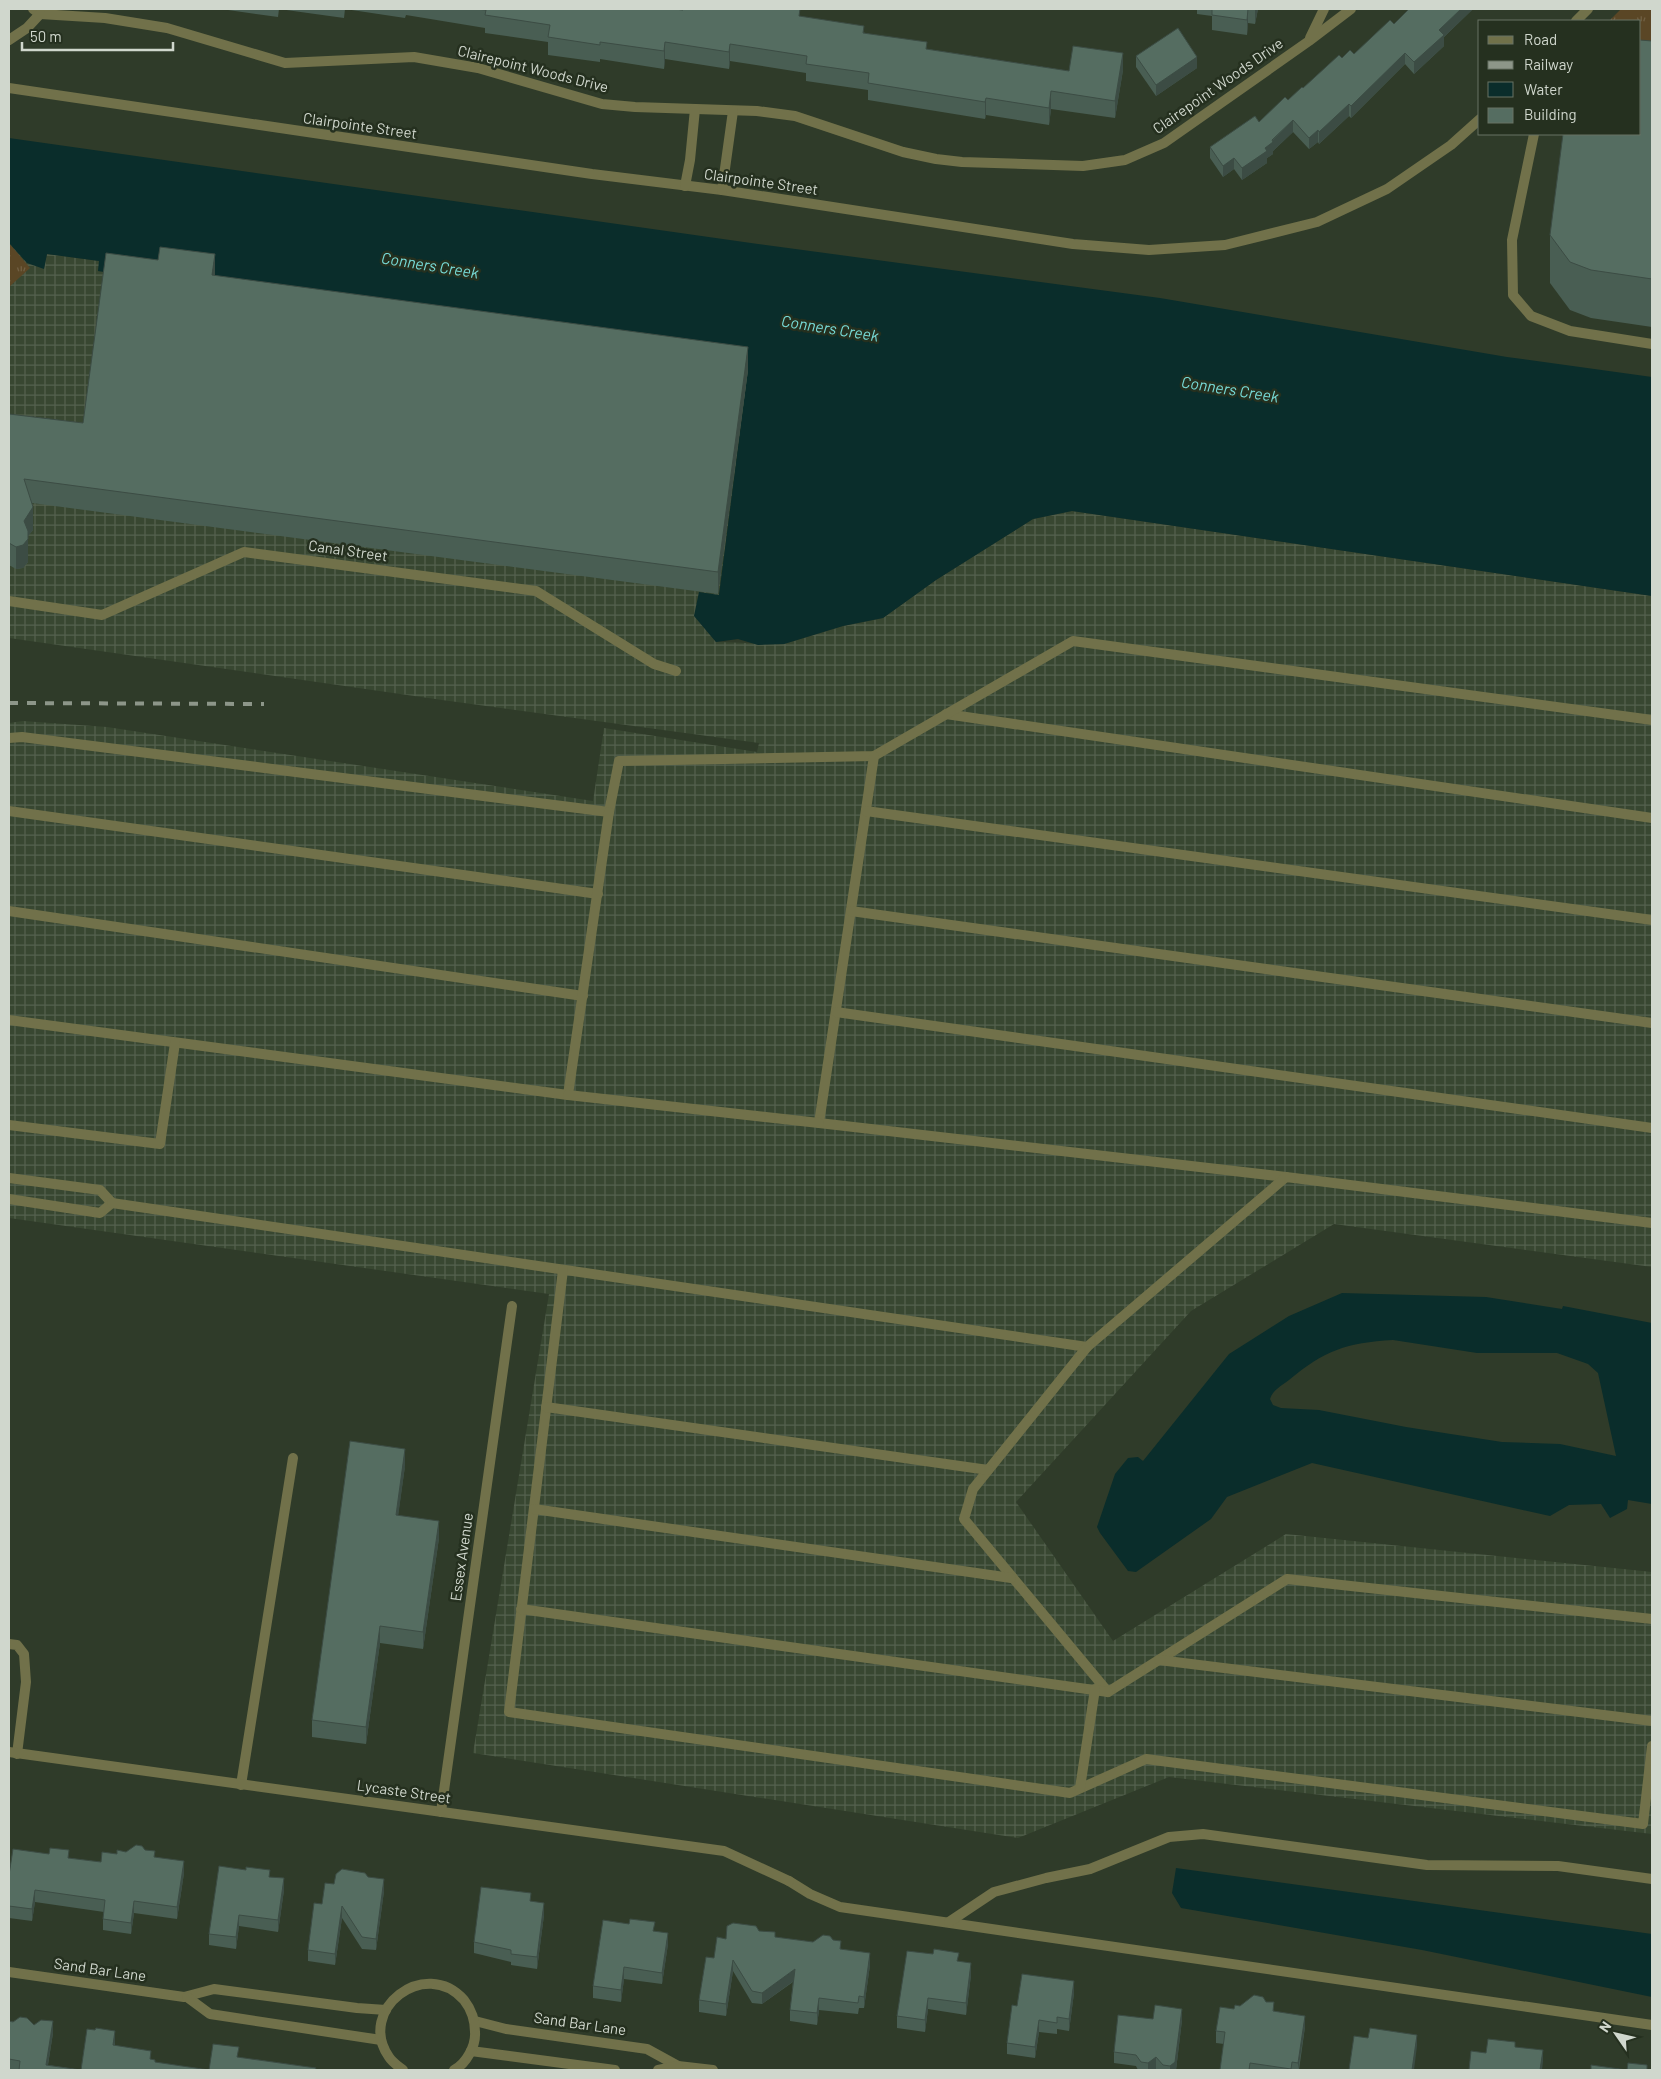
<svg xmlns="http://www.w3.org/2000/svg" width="1661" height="2079" viewBox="0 0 1661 2079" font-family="Barlow,sans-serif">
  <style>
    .industrial { fill: url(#industrial-grid) }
    .grass { fill: url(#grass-tufts) }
    .water { fill: #0a2d2b; fill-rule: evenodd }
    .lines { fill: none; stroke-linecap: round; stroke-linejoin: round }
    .service { stroke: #71714a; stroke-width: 10 }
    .minor { stroke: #71714a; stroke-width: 10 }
    .rail { stroke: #8d9689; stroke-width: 4; stroke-dasharray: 9 9; stroke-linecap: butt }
    .wall { fill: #495e53 }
    .shaded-wall { fill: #3c4c44 }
    .building { fill: #556d61; stroke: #3c4c44 }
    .labels { text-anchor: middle; stroke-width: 5; stroke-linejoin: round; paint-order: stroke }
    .street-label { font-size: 15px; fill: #d0d7cd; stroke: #25301f }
    .water-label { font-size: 16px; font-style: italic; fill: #77dbd7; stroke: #25301f }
  </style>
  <defs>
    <pattern id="industrial-grid" width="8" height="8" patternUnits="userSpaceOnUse" patternTransform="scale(1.25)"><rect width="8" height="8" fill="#384731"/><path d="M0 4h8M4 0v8" fill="none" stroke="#54614e"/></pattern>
    <pattern id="grass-tufts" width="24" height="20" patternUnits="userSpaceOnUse" patternTransform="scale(1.25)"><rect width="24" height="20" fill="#5a4625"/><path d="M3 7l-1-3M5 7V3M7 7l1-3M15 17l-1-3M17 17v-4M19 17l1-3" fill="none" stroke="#716043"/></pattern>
  </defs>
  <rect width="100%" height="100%" fill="#2f3b29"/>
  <polygon class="industrial" points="9,243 44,268 47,254 100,261 98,271 748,370 719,595 694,615 716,642 784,644 843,626 883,618 936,580 1033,519 1072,511 1652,596 1652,1267 1334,1224 1191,1311 1016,1502 1113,1641 1286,1534 1652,1572 1652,1834 1169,1777 1018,1838 473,1753 549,1294 9,1218 9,723 23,721 107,727 593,801 604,728 757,752 759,743 442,700 9,638"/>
  <g class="grass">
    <polygon points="1621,9 1652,9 1652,74 1640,72 1640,21 1609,21"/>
    <polygon points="9,243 30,268 9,287"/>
  </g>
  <g class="water">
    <polygon points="9,138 758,244 1160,298 1507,357 1652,377 1652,596 1072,511 1033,519 936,580 883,618 843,626 784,644 758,645 738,639 716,642 694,616 699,592 719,595 748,370 98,271 99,261 47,254 44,269 27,263 9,243"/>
    <path d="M1342,1293L1486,1297L1562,1309L1563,1306L1652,1323V1504L1628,1500L1627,1509L1610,1518L1601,1504L1569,1505L1550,1516L1312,1463L1227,1497L1211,1519L1136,1572L1128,1571L1100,1533L1097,1527L1115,1474L1128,1458L1138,1457L1143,1461L1229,1354L1289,1316ZM1393,1340L1477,1353H1557L1588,1364L1598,1373L1616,1456L1560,1444L1502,1442L1406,1427L1319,1410L1281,1408L1273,1405L1270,1399C1273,1390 1281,1386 1289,1380C1325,1350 1346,1343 1393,1340Z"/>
    <polygon points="1176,1868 1652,1934 1652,1997 1422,1950 1181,1908 1172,1893"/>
  </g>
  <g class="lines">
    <g class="service">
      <polyline points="1534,134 1512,240 1513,295 1531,316 1570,331 1652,344"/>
      <polyline points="9,601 102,615 244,552 536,591 654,664 676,671"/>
      <polyline points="946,714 1652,818"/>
      <polyline points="9,738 22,737 609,812 619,761 874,756 1073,641 1652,720"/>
      <polyline points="874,756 819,1123 1286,1177"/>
      <polyline points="9,811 598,894"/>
      <polyline points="866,811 1652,920"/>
      <polyline points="9,911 583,996"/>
      <polyline points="851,911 1652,1023"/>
      <polyline points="836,1012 1652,1128"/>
      <polyline points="9,1020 568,1095 609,812"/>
      <polyline points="568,1095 819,1123"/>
      <polyline points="9,1125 160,1144 175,1043"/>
      <polyline points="9,1178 100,1190 112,1203 100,1213 9,1199"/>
      <polyline points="112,1203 1087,1347 1286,1177 1652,1223"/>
      <polyline points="563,1270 509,1712 1070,1793 1146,1759 1643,1824 1652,1746"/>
      <polyline points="1087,1347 973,1489 964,1519 1108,1692 1287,1579 1652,1619"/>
      <polyline points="546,1407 988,1470"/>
      <polyline points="534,1509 1011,1578"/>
      <polyline points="521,1609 1108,1692"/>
      <polyline points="9,1644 17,1645 24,1654 26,1682 17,1754"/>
      <polyline points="1159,1660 1652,1721"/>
      <polyline points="241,1785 293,1458"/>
      <polyline points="1080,1788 1095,1689"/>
      <polyline points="789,1881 810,1894 840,1907 1652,2025"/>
      <polyline points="949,1922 994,1892 1046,1878 1090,1869 1169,1837 1203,1834 1427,1865 1558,1866 1652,1879"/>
    </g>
    <g class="minor">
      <polyline points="33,9 40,14 105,18 167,28 285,63 414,57 478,68 602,104 635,107 757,111 795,116 903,152 936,159 962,162 1083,166 1125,160 1164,143 1309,41 1351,9"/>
      <polyline points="1576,21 1588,9"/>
      <polyline points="1310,38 1324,9"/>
      <polyline points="9,40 27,28 40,14"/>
      <polyline points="9,88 592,174 722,190 1073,244 1149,250 1225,245 1317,222 1387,189 1451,145 1480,119"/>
      <polyline points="685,186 690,160 695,109"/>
      <polyline points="722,190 733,111"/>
      <polyline points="9,1752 724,1851 789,1881"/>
      <polyline points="441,1812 512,1306"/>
      <polyline points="9,1972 184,1997 214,1989 357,2008 386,2010"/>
      <polyline points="187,1997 210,2014 381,2040"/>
      <polyline points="475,2021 506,2029 647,2049 678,2066 713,2070"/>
      <polyline points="471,2051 615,2070"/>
      <path d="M403,2070C398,2066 392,2062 389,2057C356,2010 425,1956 464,2000C471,2009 475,2020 475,2032C476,2046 466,2064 454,2070"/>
      <polyline points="658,2070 678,2066"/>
    </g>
    <polyline class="rail" points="9,703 264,704"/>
  </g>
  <g class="wall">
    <polygon points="228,9 674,9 683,10 800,16 927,49 1069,71 1123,70 1115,118 1051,109 1049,125 986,115 985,119 868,100 868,90 806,81 806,73 730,61 729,69 665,59 664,69 600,59 600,62 548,55 548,42 485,33 485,28 406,15 405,18 345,9 344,18 279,9 278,17 228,10"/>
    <polygon points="1197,9 1258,9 1255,24 1248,23 1247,35 1212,30 1212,16 1197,14"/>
    <polygon points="1409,9 1473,9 1444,37 1444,46 1414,74 1405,64 1351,118 1349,116 1319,144 1318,142 1309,149 1293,132 1273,151 1273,154 1267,158 1267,163 1242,180 1234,169 1223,177 1210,158 1210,147 1259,122 1288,100 1342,58 1354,54 1394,24"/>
    <polygon points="1652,41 1652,327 1591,318 1570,310 1550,283 1550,235"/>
    <polygon points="1136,56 1197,68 1156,96 1136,67"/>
    <polygon points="215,276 748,370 718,594 32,503 33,530 28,536 28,562 23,568 16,569 9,565 9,414 83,423"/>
    <polygon points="405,1466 398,1515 439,1538 423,1649 380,1643 366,1744 312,1737 312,1720"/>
    <polygon points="145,1850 155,1857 184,1873 177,1919 134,1913 131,1934 103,1930 103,1919 104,1912 35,1902 32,1921 9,1918 9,1875 69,1858 101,1862 117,1854 126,1852"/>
    <polygon points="270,1877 284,1890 278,1932 239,1926 236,1949 209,1945 209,1934"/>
    <polygon points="368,1877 384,1891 376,1950 362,1949 342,1918 335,1965 308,1961 308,1950 322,1904 334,1884"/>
    <polygon points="531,1902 544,1915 537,1969 511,1965 511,1962 474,1953 474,1942"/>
    <polygon points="655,1931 668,1944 662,1984 624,1979 621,2002 593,1998 593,1986"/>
    <polygon points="759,1931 775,1937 813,1942 833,1940 841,1949 870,1965 864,2008 859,2008 858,2014 819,2010 817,2025 790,2021 790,2010 793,1982 762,2004 752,2003 733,1971 726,2016 699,2012 699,2000 714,1958 726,1939"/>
    <polygon points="959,1961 971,1975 966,2015 928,2009 925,2032 897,2028 897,2016"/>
    <polygon points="1074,1993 1069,2031 1057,2029 1057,2034 1039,2032 1035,2058 1007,2054 1007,2043 1017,2006"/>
    <polygon points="1266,2002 1274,2011 1305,2027 1299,2070 1220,2070 1224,2044 1216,2043 1216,2031 1234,2009 1240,2006"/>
    <polygon points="1153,2019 1182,2020 1176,2070 1158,2070 1156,2069 1154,2070 1138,2070 1136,2066 1114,2063 1114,2052"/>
    <polygon points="9,2021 34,2025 53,2033 48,2065 81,2070 115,2042 115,2045 151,2059 155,2063 209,2070 9,2070"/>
  </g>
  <g class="shaded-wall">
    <polygon points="1248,9 1248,23 1247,35 1247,20"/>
    <polygon points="1255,9 1258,9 1255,24"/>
    <polygon points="1461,9 1473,9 1444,37 1444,46 1414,74 1414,62 1439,30"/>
    <polygon points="665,42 665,59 664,69 664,51"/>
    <polygon points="730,44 730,61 729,69 729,52"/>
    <polygon points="1123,53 1123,70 1115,118 1115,101"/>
    <polygon points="1405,53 1405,64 1351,118 1351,106"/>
    <polygon points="1197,57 1197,68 1156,96 1156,85"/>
    <polygon points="1051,91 1051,109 1049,125 1049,108"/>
    <polygon points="986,98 986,115 985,119 985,102"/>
    <polygon points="1349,104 1349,116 1319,144 1319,132"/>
    <polygon points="1293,120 1293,132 1273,151 1273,154 1267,158 1267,163 1242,180 1242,168 1265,148"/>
    <polygon points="1318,130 1318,142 1309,149 1309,138"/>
    <polygon points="1234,158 1234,169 1223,177 1223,166"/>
    <polygon points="215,254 215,277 212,275"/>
    <polygon points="748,347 748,370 718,594 718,572"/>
    <polygon points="33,507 33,530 28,536 28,562 23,568 16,569 16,547 24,521"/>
    <polygon points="405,1449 405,1466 396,1532 396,1515"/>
    <polygon points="439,1521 439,1538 423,1649 423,1632"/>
    <polygon points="380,1626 380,1643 366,1744 366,1727"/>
    <polygon points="184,1861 184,1873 177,1919 177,1907"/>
    <polygon points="284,1878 284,1890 278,1932 278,1920"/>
    <polygon points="384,1879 384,1891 376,1950 376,1939"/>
    <polygon points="35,1890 35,1902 32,1921 32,1909"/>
    <polygon points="134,1901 134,1913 131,1934 131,1923"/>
    <polygon points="544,1903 544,1915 537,1969 537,1957"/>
    <polygon points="342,1906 342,1918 335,1965 335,1954"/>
    <polygon points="239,1915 239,1926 236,1949 236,1937"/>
    <polygon points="668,1933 668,1944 662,1984 662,1973"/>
    <polygon points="870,1953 870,1965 864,2008 864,1997"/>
    <polygon points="733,1960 733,1971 726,2016 726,2004"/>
    <polygon points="971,1963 971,1975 966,2015 966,2003"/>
    <polygon points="624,1967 624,1979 621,2002 621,1990"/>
    <polygon points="795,1969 795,1980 762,2004 762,1993"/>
    <polygon points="1074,1981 1074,1993 1069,2031 1069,2019"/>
    <polygon points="819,1998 819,2010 817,2025 817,2013"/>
    <polygon points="928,1998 928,2009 925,2032 925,2020"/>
    <polygon points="1182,2009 1182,2020 1176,2070 1170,2070 1170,2066"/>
    <polygon points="1305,2016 1305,2027 1298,2070 1298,2063"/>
    <polygon points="1039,2020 1039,2032 1035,2058 1035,2047"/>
    <polygon points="53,2021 53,2033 47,2070 46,2065"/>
    <polygon points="115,2031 115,2042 113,2057 113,2045"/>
    <polygon points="1417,2035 1417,2046 1414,2070 1412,2070"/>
    <polygon points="1543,2050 1543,2062 1542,2070 1540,2070"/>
    <polygon points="1156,2057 1156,2069 1154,2070 1148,2070 1148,2063"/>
  </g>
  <g class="building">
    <polygon points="476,9 674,9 683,10 683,9 800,9 799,16 864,26 863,33 927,42 926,49 1069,71 1073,46 1123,53 1115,101 1051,91 1049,108 986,98 985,102 868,83 869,73 806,64 807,56 730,44 729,52 665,42 664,51 600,42 600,45 548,37 550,25 485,15 486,10"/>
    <polygon points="1212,9 1248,9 1247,20 1212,15"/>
    <polygon points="1409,9 1461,9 1439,30 1444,35 1414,62 1405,53 1351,106 1349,104 1319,132 1318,130 1309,138 1293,120 1272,140 1273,142 1265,148 1267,151 1242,168 1234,158 1223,166 1210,147 1255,116 1259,122 1285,97 1288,100 1302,87 1303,88 1339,55 1342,58 1350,50 1354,54 1390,20 1394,24"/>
    <polygon points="1178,28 1197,57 1156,85 1136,56"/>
    <polygon points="1640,40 1652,41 1652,279 1591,270 1570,262 1550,235 1563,134 1640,134"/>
    <polygon points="160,247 215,254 212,275 748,347 718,572 24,479 33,507 24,521 28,531 28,539 23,545 16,547 9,543 9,414 83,423 106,253 158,260"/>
    <polygon points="350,1441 405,1449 396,1515 439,1521 423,1632 380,1626 366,1727 312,1720"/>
    <polygon points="136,1845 142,1846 145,1850 155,1851 154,1857 184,1861 177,1907 134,1901 131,1923 103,1919 105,1900 35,1890 32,1909 9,1906 9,1875 13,1849 49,1854 50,1848 69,1850 68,1858 101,1862 102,1852 117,1854 117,1850 126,1852"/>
    <polygon points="219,1866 246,1870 246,1867 270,1870 269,1877 284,1878 278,1920 239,1915 236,1937 209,1934"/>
    <polygon points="342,1869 365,1873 368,1877 384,1879 376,1939 362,1937 342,1906 335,1954 308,1950 314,1903 322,1904 325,1883 334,1884 336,1874"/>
    <polygon points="481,1887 531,1893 530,1901 544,1903 537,1957 511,1954 511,1950 474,1942"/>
    <polygon points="630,1919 655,1922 653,1931 668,1933 662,1973 624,1967 621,1990 593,1986 603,1920 629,1924"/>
    <polygon points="733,1923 756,1926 759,1931 775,1932 775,1937 813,1942 823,1935 830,1936 833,1940 841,1941 840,1949 870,1953 864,1997 859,1996 858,2003 819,1998 817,2013 790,2010 795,1969 762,1993 752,1991 733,1960 726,2004 699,2000 706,1957 714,1958 717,1937 726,1939 727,1926"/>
    <polygon points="934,1949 959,1953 957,1961 971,1963 966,2003 928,1998 925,2020 897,2016 907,1951 933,1954"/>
    <polygon points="1022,1974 1074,1981 1069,2019 1057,2017 1057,2023 1039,2020 1035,2047 1007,2043 1012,2005 1017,2006"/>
    <polygon points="1254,1995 1263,1997 1266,2002 1274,2002 1273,2011 1305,2016 1298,2063 1292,2062 1291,2069 1250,2063 1249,2070 1220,2070 1225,2032 1216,2031 1220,2007 1234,2009 1235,2005 1240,2006"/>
    <polygon points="1155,2005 1182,2009 1175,2062 1170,2066 1163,2065 1156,2057 1148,2063 1141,2062 1136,2055 1114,2052 1118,2015 1153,2019"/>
    <polygon points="20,2017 27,2018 34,2025 41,2020 53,2021 46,2065 81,2070 87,2029 95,2030 96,2028 115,2031 113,2045 151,2051 150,2059 155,2060 155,2062 209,2070 19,2070 20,2061 9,2059 9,2021 13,2022"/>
    <polygon points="1370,2028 1417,2035 1412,2070 1349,2070 1354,2036 1368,2038"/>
    <polygon points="1488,2039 1515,2042 1515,2047 1543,2050 1540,2070 1469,2070 1471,2051 1486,2053"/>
    <polygon points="213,2044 239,2047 237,2057 316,2068 315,2070 209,2070"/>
    <polygon points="1628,2063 1647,2065 1647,2070 1591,2070 1591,2065 1627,2070"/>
  </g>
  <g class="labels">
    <g class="street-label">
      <text transform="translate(533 69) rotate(14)" y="5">Clairepoint Woods Drive</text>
      <text transform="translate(1218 86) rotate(-35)" y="5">Clairepoint Woods Drive</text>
      <text transform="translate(360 126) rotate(8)" y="5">Clairpointe Street</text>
      <text transform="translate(761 182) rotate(8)" y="5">Clairpointe Street</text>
      <text transform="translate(348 551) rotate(8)" y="5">Canal Street</text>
      <text transform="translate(462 1557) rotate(-82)" y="5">Essex Avenue</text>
      <text transform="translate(404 1792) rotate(8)" y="5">Lycaste Street</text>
      <text transform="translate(100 1970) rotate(8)" y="5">Sand Bar Lane</text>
      <text transform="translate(580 2024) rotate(8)" y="5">Sand Bar Lane</text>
    </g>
    <g class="water-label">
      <text transform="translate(430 265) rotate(9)" y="6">Conners Creek</text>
      <text transform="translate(830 328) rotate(9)" y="6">Conners Creek</text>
      <text transform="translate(1230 389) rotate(9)" y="6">Conners Creek</text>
    </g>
  </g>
  <rect width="1661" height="2079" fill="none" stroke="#d0d7cd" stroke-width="20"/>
  <rect x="1478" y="20" width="162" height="115" fill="#25301f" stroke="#697365"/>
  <rect x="1488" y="36" width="25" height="8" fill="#71714a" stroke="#697365"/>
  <text x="1524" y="45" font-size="15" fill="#d0d7cd">Road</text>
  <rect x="1488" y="61" width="25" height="8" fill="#8d9689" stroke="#697365"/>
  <text x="1524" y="70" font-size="15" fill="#d0d7cd">Railway</text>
  <rect x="1488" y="82" width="25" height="15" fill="#0a2d2b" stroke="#697365"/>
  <text x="1524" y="95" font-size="15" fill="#d0d7cd">Water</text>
  <rect x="1488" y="108" width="25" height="15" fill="#556d61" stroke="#697365"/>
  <text x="1524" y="120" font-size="15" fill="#d0d7cd">Building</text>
  <g transform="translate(1616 2034) rotate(304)" stroke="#25301f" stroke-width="4" paint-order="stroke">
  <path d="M0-4L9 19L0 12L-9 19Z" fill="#d0d7cd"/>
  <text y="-8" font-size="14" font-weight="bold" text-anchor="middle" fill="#d0d7cd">N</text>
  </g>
  <path d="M22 42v8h151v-8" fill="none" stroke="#d0d7cd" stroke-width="2.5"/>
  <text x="30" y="42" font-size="15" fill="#d0d7cd" stroke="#25301f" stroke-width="4" paint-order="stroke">50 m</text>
</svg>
